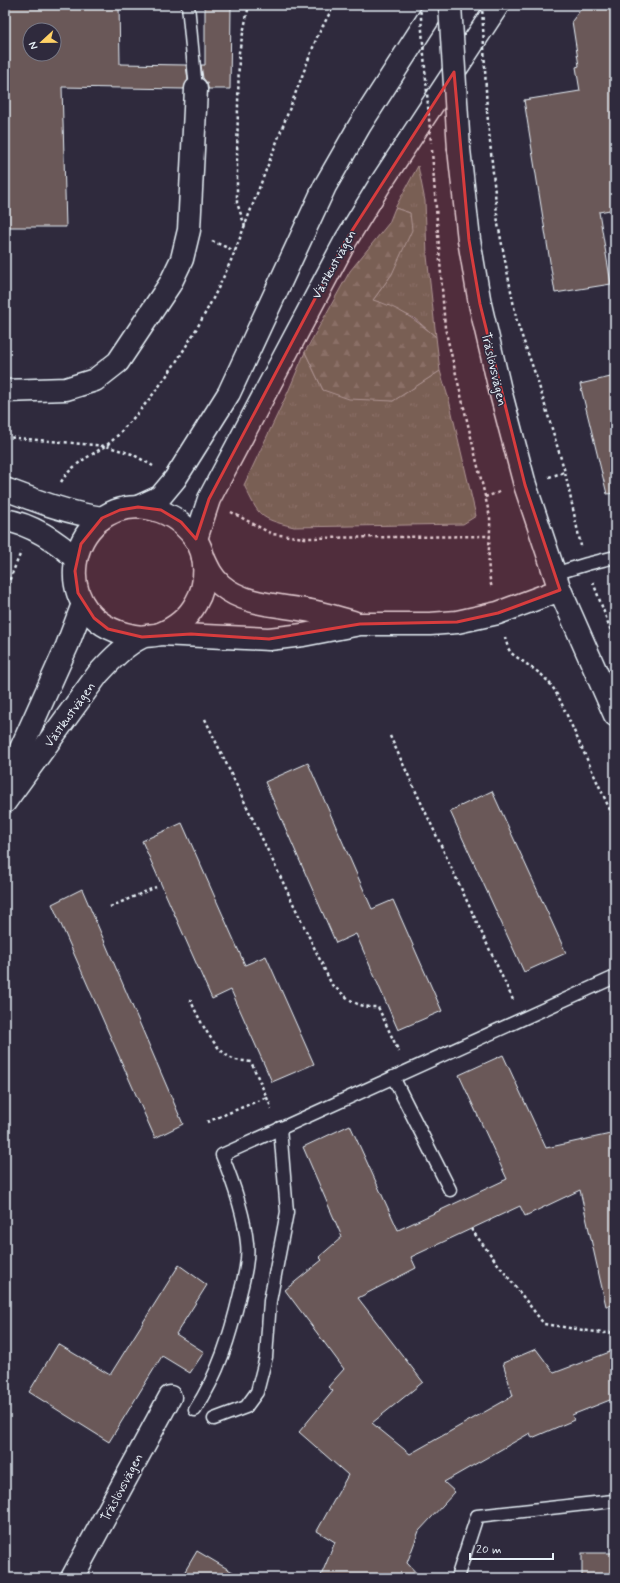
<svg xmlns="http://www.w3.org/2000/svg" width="620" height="1583" viewBox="0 0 620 1583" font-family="Mynerve,sans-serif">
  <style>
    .grass { fill: url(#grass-tufts); stroke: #a5aca9 }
    .forest { fill: url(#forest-firs); stroke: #a5aca9 }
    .building { fill: #6b5859; stroke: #e8f1f8; fill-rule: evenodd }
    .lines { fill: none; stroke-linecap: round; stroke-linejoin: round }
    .service-casing { stroke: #e8f1f8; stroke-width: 15 }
    .minor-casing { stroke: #e8f1f8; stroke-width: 25 }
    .tertiary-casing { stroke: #e8f1f8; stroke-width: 25 }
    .path { stroke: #e8f1f8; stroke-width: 2.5; stroke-dasharray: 3 3; stroke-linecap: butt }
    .service { stroke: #2f2a3d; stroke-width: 12 }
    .minor { stroke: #2f2a3d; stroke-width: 22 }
    .tertiary { stroke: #2f2a3d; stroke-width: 22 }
    .tertiary-bridge-casing { stroke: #e8f1f8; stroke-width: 25; stroke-linecap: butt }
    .path-bridge { stroke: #e8f1f8; stroke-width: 2.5; stroke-dasharray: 3 3; stroke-linecap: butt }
    .tertiary-bridge { stroke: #2f2a3d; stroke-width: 22 }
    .marked { fill: #d83c3d; fill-opacity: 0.2; stroke: #d83c3d; stroke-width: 3; stroke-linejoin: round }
    .labels { text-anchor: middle; stroke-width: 3; stroke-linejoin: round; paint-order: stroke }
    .street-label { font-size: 13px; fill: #e8f1f8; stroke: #2f2a3d }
  </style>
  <defs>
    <pattern id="grass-tufts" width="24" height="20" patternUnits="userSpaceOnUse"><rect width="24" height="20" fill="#62675a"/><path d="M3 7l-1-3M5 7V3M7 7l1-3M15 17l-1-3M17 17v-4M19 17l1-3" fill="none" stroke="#787d72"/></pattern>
    <pattern id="forest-firs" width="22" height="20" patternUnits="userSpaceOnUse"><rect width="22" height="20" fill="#62675a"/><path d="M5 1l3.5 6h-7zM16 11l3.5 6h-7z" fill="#787d72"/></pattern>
  </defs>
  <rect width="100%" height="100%" fill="#2f2a3d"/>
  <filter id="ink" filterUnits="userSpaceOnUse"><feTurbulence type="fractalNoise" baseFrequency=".025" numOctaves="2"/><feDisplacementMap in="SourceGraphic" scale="8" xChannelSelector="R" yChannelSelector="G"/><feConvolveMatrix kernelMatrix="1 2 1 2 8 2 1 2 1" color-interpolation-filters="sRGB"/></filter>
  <g filter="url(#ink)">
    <g class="grass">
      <polygon points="418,166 425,201 427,256 436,337 414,318 373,300 392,274 410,213 395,208"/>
      <path d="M305,352L323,390L393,401L440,371L449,400L476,516L463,524L294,527C258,518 260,517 244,485L288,392Z"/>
    </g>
    <path class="forest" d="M395,208L410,213L412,230L392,274L373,300C398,307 416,320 436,337L440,371L393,401L349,399L323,390L305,352L350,271L389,223Z"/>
    <g class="building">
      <path d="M5,5H119L120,64L186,65L188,80L184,89L62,87L66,227H5ZM30,30H54V54H30Z"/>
      <polygon points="205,5 231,5 230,89 208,89 207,83 203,78 201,65 205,65"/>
      <polygon points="584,5 615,5 615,209 599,212 611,284 555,293 524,100 580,91 576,67 579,66 572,21"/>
      <polygon points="615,376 615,493 607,494 580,384"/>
      <polygon points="308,763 372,909 393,900 442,1011 398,1030 356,934 336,943 265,782"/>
      <polygon points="492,791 566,953 524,972 450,811"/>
      <polygon points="182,823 245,965 266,956 314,1064 272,1082 231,990 212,999 142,841"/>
      <polygon points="82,889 183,1124 155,1138 52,904"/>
      <polygon points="503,1055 546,1148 615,1133 615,1305 606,1306 580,1190 525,1216 520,1206 411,1257 416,1268 358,1298 423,1382 372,1423 410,1454 513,1396 503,1363 536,1349 554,1373 615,1350 615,1398 572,1415 574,1420 532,1438 530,1433 444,1482 455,1492 419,1531 407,1563 421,1578 320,1578 335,1542 317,1531 348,1475 299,1432 333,1391 328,1387 344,1369 285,1290 322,1260 319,1257 342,1237 303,1147 350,1125 398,1230 507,1179 459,1075"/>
      <polygon points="179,1265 207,1285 176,1334 204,1352 190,1373 162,1356 109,1442 29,1392 58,1344 110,1375"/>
      <polygon points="197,1551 243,1578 181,1578"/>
      <rect x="582" y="1553" width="33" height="25"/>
    </g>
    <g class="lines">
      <g class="service-casing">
        <g id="service">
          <polyline points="188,5 196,89"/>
          <polyline points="554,574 587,564 615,557"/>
          <polyline points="393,1077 450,1190"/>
          <path d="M195,1410C219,1373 230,1336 240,1294C244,1278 249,1259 247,1243C244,1213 233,1182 222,1155L615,977"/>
          <polyline points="214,1419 246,1407 257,1392 266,1357 270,1301 287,1212 280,1128"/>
          <polyline points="457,1578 477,1516 613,1501"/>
        </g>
      </g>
      <g class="minor-casing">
        <g id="minor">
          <polyline points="5,391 66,389 95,380 118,362 170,284 182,259 189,230 196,89"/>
          <path d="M5,489C37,501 68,513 102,518"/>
          <path d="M5,520C31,524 57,541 76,559"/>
          <polyline points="72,1578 170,1397"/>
        </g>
      </g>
      <g class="tertiary-casing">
        <g id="tertiary">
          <polyline points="459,149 469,240 480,304 500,390 525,485 560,590 615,715"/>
          <polyline points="138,507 160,497 175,479 229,393 325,186 360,125 437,5"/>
          <polyline points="196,539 209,499 346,240 379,186 498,5"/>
          <path d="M203,557C208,568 212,577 221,585C245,606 282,605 311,611C325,614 339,618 353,622"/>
          <polyline points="160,634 269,639 303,635 360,624 430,624 457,622 498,613 560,590"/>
          <polyline points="5,784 67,646 83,604"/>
          <path d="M5,802L98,674C111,660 125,645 142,637C147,635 154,636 160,634C175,628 188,618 196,603C207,585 208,555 194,537C182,521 167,511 147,508C67,496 38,626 142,637"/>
        </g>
      </g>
      <g class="path">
        <polyline points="487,111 498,224 517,322 537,379 565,472 581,546"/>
        <path d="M434,181L445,328L490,517C491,541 485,565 492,588"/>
        <polyline points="245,226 237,203 237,159 239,52 249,5"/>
        <polyline points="212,241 235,251"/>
        <polyline points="5,437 106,446 132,454 153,466"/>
        <polyline points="549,477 565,472"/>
        <path d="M61,482C72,464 89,457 105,446C112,442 119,434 125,427C170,380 210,311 235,251L317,37L334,5"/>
        <polyline points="485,497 500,492"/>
        <polyline points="231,512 272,534 305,538 491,536"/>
        <polyline points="593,582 615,642"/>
        <polyline points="5,591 21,552"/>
        <polyline points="505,637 508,648 511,653 542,675 552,686 560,700 615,821"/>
        <path d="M205,719L332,985C349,999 356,1008 378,1007L399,1052"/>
        <polyline points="390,736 514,1002"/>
        <polyline points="110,907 156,887"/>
        <path d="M190,999C198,1017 215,1054 236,1060C241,1061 246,1061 251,1062L272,1109"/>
        <polyline points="207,1122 267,1097"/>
        <polyline points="471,1229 544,1324 602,1333 615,1332"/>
      </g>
      <use href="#service" class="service"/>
      <use href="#minor" class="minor"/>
      <use href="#tertiary" class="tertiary"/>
      <g class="tertiary-bridge-casing">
        <polyline id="tertiary-bridge" points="450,5 459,149"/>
      </g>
      <g class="path-bridge">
        <polyline points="420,5 431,143"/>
        <polyline points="482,5 487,111"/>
        <polyline points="432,150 434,181"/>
      </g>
      <use href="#tertiary-bridge" class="tertiary-bridge"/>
    </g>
  </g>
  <path class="marked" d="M454,72L469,240L480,304L525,485L560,590L498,613L457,622L360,624L269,639L191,634L142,637L108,629L94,618L78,593L75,571L81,544L102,518L120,510L138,507L161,510L181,522L196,539L209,499L346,240Z"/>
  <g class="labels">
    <g class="street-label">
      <text transform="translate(333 264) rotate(-61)" y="5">Västkustvägen</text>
      <text transform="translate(495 369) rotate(77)" y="5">Träslövsvägen</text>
      <text transform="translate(69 714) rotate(-54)" y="5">Västkustvägen</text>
      <text transform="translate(121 1487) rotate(-62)" y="5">Träslövsvägen</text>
    </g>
  </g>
  <rect width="620" height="1583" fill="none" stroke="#2f2a3d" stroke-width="20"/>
  <rect x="10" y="10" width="600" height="1563" fill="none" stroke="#e8f1f8" stroke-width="1.5" filter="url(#ink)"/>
  <g transform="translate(42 42) rotate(248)"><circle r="19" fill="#2f2a3d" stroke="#797a88"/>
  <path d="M0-3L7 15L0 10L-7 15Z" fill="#ffd166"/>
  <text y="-6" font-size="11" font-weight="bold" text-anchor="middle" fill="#e8f1f8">N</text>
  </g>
  <path d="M470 1553v6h83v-6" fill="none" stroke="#e8f1f8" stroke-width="2"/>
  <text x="476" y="1553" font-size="12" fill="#e8f1f8" stroke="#2f2a3d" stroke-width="3" paint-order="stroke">20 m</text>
</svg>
